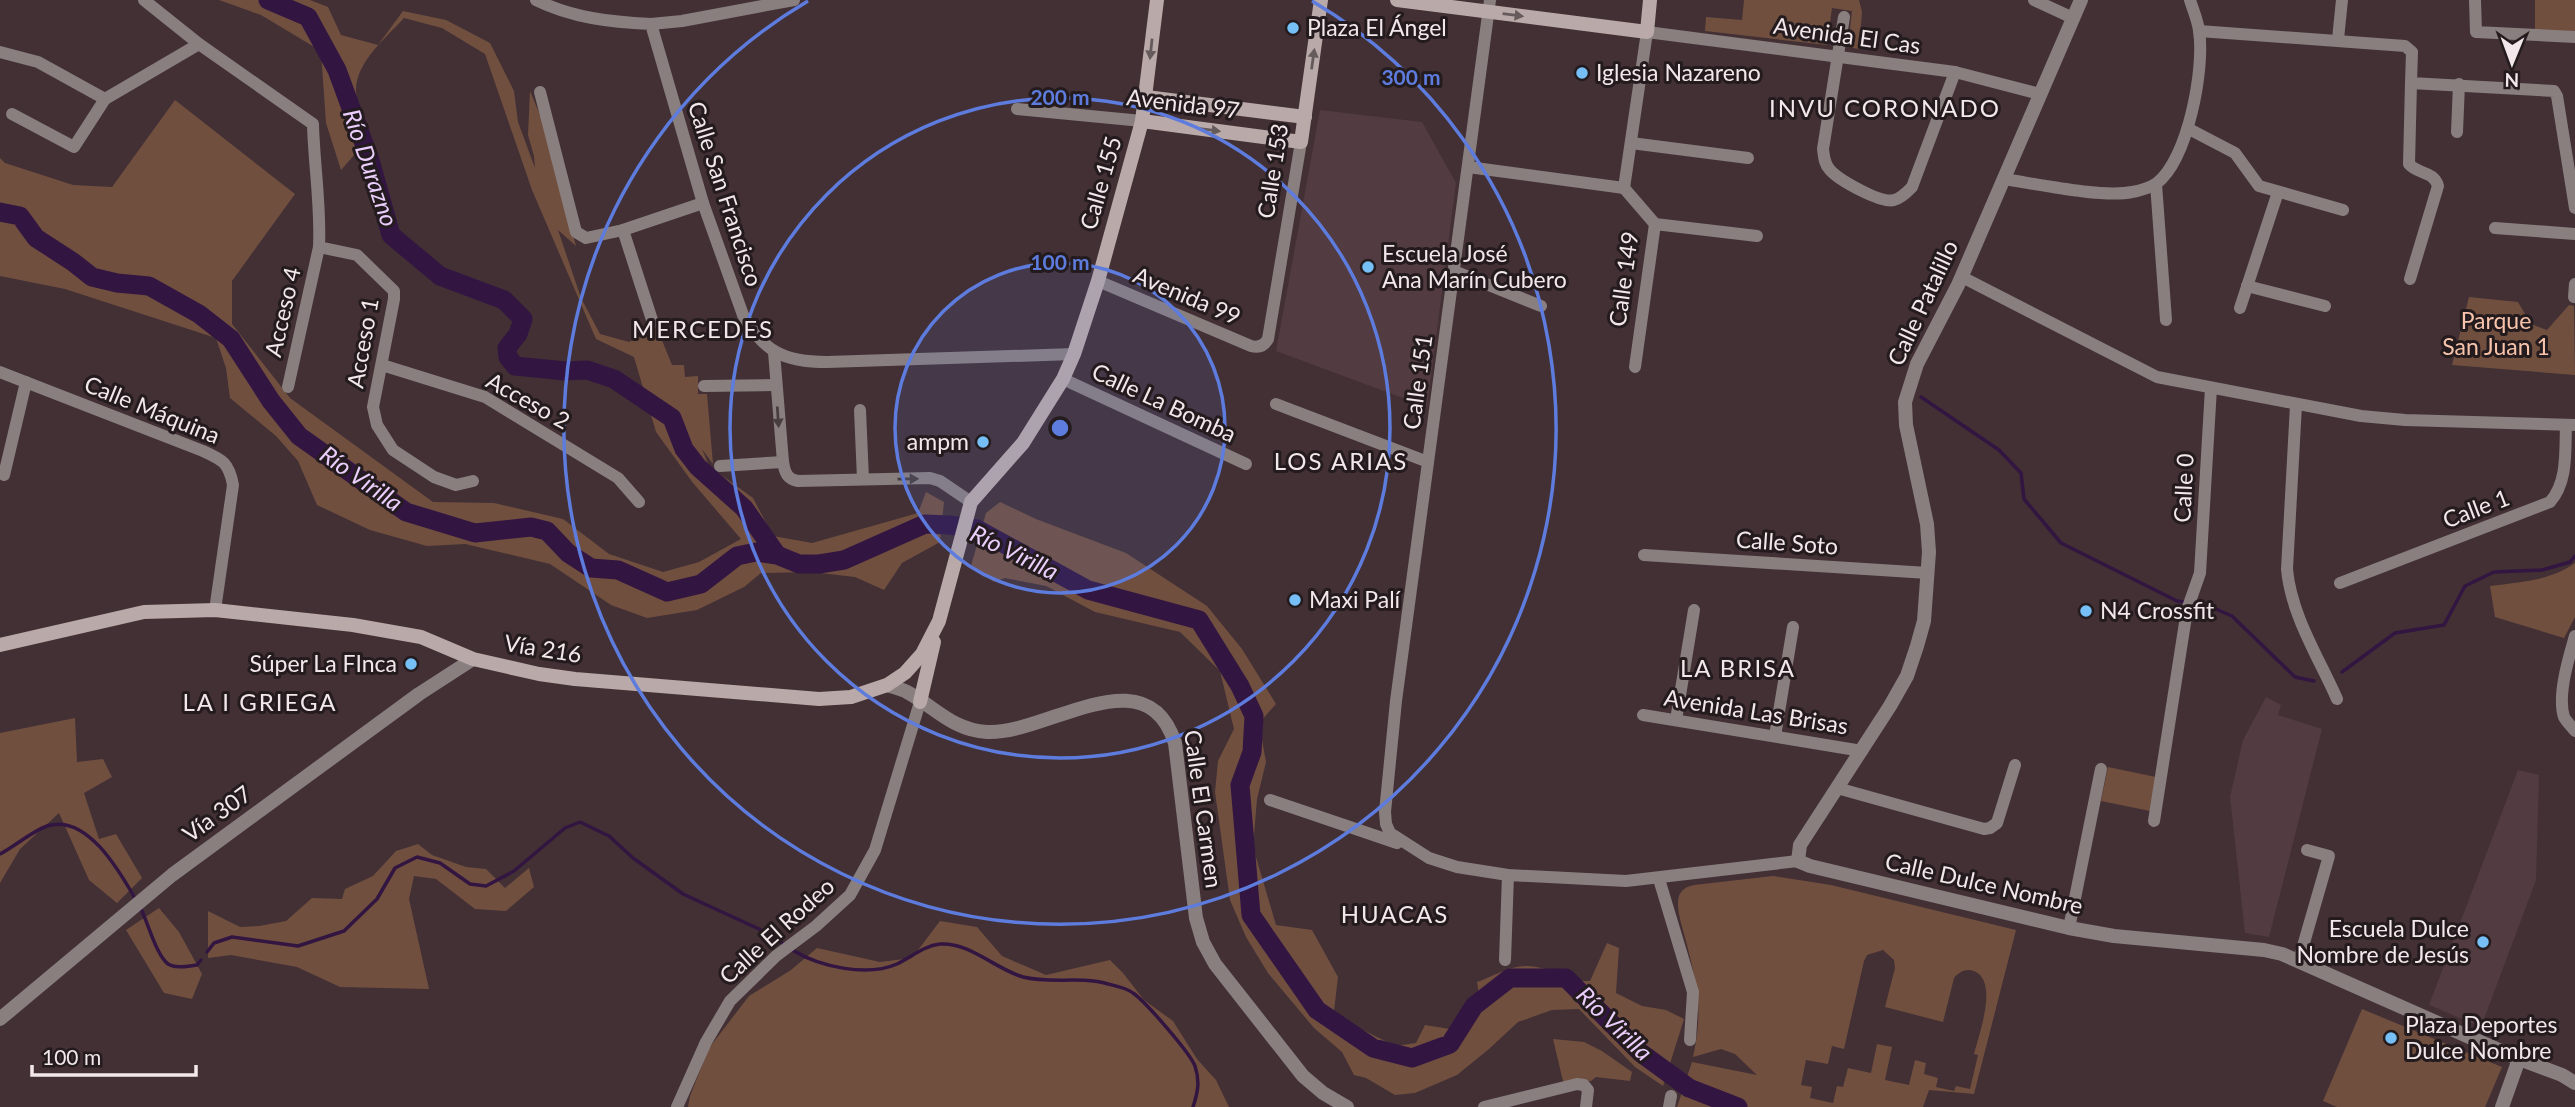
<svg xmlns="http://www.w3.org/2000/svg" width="2575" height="1107" viewBox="0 0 2575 1107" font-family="Lato,sans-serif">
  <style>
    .built { fill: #523b41 }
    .green { fill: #714f3f; fill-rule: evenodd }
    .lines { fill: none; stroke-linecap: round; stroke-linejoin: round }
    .stream { stroke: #321641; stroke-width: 3.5 }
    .river { stroke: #321641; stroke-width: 19 }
    .minor { stroke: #897f7f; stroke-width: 12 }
    .tertiary { stroke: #897f7f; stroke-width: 14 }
    .secondary { stroke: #b9a9a8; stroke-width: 14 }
    .oneway { fill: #665b5c }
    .oneway2 { fill: #473e3f }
    .ring { fill: none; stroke: #5d7cdd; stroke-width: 3.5 }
    .poi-dot { fill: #76c0f7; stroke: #231b1d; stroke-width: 2.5 }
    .labels { text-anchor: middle; stroke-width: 6; stroke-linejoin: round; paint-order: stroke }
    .poi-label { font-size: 23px; fill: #f2e7ea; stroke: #231b1d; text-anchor: start }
    .street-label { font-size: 23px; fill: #f2e7ea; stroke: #231b1d }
    .park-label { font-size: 23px; fill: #f7c3ab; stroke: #231b1d }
    .neighbourhood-label { font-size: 24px; letter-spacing: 2px; fill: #f2e7ea; stroke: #231b1d }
    .water-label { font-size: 24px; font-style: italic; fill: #eacefc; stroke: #231b1d }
    .centre { fill: #5d7cdd; stroke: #231b1d; stroke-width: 3.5 }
    .ring-label { font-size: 21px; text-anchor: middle; font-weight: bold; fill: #5d7cdd; stroke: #231b1d; stroke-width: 6; stroke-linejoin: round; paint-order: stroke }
  </style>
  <rect width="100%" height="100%" fill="#423035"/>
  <g class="built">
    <polygon points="1320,110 1422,122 1456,183 1427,407 1276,351"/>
    <polygon points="2266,697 2281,705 2278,715 2322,729 2269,937 2245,933 2230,797 2243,740"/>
    <polygon points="2518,770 2539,775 2536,880 2481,1027 2429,1005"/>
  </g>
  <g class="green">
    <path d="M219,0H310L328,7L341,35L378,45L403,11L446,20L490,43L514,91L518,122L535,168L534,156L528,135L530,91L542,120L576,246L558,230L581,298L600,334L629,342L657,328L672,365H684L685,377L698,376V394H707L713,464L702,449L709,466L753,498L773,536L812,543L918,513L926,492L944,502L940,542L902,563L884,590L855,577L812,572L761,573L744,587L697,610L647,618L611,605L550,564L465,544L427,546L370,530L317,505L298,461L276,436L230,398L226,368L216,338L65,289L0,276V158L5,163L73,185L112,187L175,100L295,194L232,281V324L290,398L433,502L494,503L563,519L609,554L663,572L699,562L741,539L693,483L656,432L634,357L596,339L532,190L485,54L442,28L404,18C386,38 357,61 356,89C355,103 366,123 371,136L341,170L326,123L321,51L261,15Z"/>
    <polygon points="1744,0 1859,0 1862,12 1859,49 1848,47 1852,11 1832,8 1827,45 1705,31 1706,17 1742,20"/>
    <polygon points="2535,0 2575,0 2575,32 2535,30"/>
    <polygon points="2469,297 2518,302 2531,324 2547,330 2569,305 2574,306 2575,375 2452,365"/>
    <path d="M1000,502L1036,519L1126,553L1207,606L1242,649L1276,704L1259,723L1266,762L1257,799L1253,847L1276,925L1312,930L1338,977L1334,1011L1359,1028L1395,1046L1416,1043L1425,1025L1450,1029L1465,1016L1481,1007L1477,982C1491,977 1510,966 1525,966C1548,965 1568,982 1590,981L1607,943L1619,948L1616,993L1642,1006L1666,1010L1684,1019L1663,1086L1635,1067L1579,1009L1552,1010L1518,1022L1489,1049L1457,1075L1415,1093L1395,1095L1366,1078L1354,1075L1342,1052L1314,1028L1268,973L1246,937L1230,900L1215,792L1218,761L1234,729L1220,671L1180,632L1095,612L1046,586L1005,578L994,582L971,566L986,513Z"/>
    <path d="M2575,563V617L2564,638L2495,617L2490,586C2520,582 2550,581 2575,563Z"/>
    <polygon points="75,718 77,762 103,759 112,777 84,793 99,839 116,834 142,878 117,903 89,880 59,813 20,849 0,883 0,733"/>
    <polygon points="2108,767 2156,777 2150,811 2101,801"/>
    <polygon points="418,844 432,855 466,867 486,869 505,888 529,868 534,887 506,911 475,909 436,879 414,876 409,899 429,989 340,987 297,967 231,955 208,958 208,911 240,927 259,926 286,921 312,898 342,899 345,889 373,876 396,851"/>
    <path d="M1773,876L1831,885L2016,930L1974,1094L1929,1090L1923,1107H1677L1692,1062L1757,1075L1735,1054L1721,1049L1693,1057C1703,1012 1698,989 1687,945C1684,932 1678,917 1678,903C1678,892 1684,887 1694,885ZM1883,950L1894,960L1895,968L1885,1007L1943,1022L1954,978C1959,972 1966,968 1974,971C1999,981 1979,1034 1974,1054L1978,1055L1970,1089L1956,1086L1954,1091L1936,1087L1938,1078L1924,1074L1926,1063L1915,1060L1909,1085L1885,1080L1892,1047L1877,1044L1871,1073L1848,1068L1843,1087L1837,1086L1833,1103L1810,1098L1812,1087L1801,1085L1806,1060L1828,1064L1832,1046L1844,1049L1864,961L1867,955Z"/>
    <polygon points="159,908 179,932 202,974 192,999 164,993 126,930"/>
    <polygon points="940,921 977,927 1002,956 1046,975 1110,960 1123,973 1144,1000 1173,1021 1197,1059 1216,1080 1229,1107 688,1107 690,1096 709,1048 749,996 791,970 817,948 880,962 912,958"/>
    <polygon points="2362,1009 2502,1067 2485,1107 2337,1107 2323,1101"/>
    <polygon points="1553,1039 1584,1042 1602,1051 1632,1072 1630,1081 1596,1077 1591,1081 1563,1081"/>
  </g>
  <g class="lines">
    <g class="stream">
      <polyline points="1921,397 1999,450 2021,473 2024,499 2061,543 2177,601 2185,602"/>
      <polyline points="2193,604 2209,606 2232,616 2295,677 2314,681"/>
      <polyline points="2342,672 2395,633 2444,625 2465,586 2494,572 2542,570 2570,562 2575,556"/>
      <path d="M0,854C15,846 31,832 47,826C87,813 120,872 136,900"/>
      <path d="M140,907C148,922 156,955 168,964C176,969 188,966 197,965L201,960"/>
      <path d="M794,951C821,967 867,977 897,964C912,957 923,946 940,944C970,942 995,969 1023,977C1050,984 1084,976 1108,984C1116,986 1127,988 1133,993C1145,1001 1190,1053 1195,1066C1200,1081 1198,1092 1193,1107"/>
      <polyline points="207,952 214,943 232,937 298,946 344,931 377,899 395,868 417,857 440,863 470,884 486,886 514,871 565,828 580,822 609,836 633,858 683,894 759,929 782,943"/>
    </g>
    <g class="river">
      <polyline points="268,0 308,17 337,70 370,160 391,235 440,276 504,300 523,319 518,334 507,348 508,357 515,366 565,371 587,370 614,379 672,418 684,449 698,467 744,508 777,555"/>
      <polyline points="0,212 20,216 36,238 73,262 92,277 117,283 149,286 199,314 231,339 271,401 299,436 406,512 475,533 531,527 547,531 568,553 591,568 618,570 667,592 701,584 737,556 756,552 777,555 799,564 819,564 844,560 925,524 949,525 977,529 1088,590 1199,620 1240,686 1254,716 1252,752 1240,785 1251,915 1317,1010 1373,1048 1412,1058 1450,1044 1474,1006 1510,978 1566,978 1641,1053 1689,1088 1738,1107"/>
    </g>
    <g class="minor">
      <path d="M144,0L199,44L313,124C314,165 321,205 319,247L357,255L394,291V299L373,407L377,425L393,450L434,477L456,485L473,481"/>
      <path d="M536,0C573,18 610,22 651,24L703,203L743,315C764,352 784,362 827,362L1074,354"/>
      <polyline points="1490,0 1396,701 1385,812 1386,824 1390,833 1429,858 1457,867 1508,875 1626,881 1798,861"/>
      <polyline points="2034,0 2073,18"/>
      <polyline points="2475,0 2476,32 2575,37"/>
      <path d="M1844,17L1823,149C1824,156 1824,164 1830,170C1839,180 1881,204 1894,200C1902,198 1907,192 1912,187L1955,72"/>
      <polyline points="651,24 682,21 794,0"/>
      <polyline points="2199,31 2405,46 2412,52 2411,83 2554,91 2557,96 2575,208"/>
      <polyline points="2338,39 2342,0"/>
      <polyline points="0,52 38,62 105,99"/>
      <polyline points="540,92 576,232 586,238 623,230 703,203"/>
      <polyline points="1017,109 1142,121"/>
      <polyline points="12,114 74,147 105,99 199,44"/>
      <polyline points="2189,129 2235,153 2259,186 2343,210"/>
      <polyline points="2457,132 2459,84"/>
      <polyline points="1631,143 1748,158"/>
      <polyline points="1468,167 1624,188"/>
      <path d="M2004,179C2037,184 2102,198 2132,192C2139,191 2152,187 2157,183C2188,159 2205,68 2199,31C2198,21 2193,10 2190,0"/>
      <polyline points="2156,184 2166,320"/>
      <polyline points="1655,224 1757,236"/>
      <polyline points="2495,228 2575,234"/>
      <polyline points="623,230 653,323"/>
      <polyline points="1454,271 1541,306"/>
      <polyline points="1962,277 2157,377 2361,416 2405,420 2575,425"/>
      <path d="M2410,279L2438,186C2434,171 2417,174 2409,164L2411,83"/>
      <path d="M1098,281L1251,346C1258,348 1264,346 1268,339L1301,142"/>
      <polyline points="2247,286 2325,306"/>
      <polyline points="2574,297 2575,284"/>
      <polyline points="2240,308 2278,192"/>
      <path d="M774,352L783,462C785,473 787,479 798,481L930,478L940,481L971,502"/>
      <polyline points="382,365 485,397 618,478 639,502"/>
      <polyline points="1635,367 1655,224 1624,188 1647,32 1955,72 2040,94"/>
      <path d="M0,372L203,451C223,460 229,463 233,485L215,610"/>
      <polyline points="1063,379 1246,464"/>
      <polyline points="704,386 775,385"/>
      <polyline points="288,387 319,247"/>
      <polyline points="1276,404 1428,462"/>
      <path d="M2296,405L2287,569C2291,615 2319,658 2337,699"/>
      <polyline points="860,410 863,479"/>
      <polyline points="720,466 783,462"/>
      <polyline points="4,475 26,382"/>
      <polyline points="1644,555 1928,573"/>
      <path d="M2340,583L2550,502C2568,482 2565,451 2566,425"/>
      <path d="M2575,636C2569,657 2557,695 2564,717C2566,721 2572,727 2575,731"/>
      <polyline points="1643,715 1862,751"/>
      <polyline points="1676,720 1694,610"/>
      <polyline points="1775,736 1793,627"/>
      <polyline points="1837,788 1984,829 1990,828 1997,823 2015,765"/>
      <polyline points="1270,800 1397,843"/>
      <polyline points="2154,821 2187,610 2200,573 2211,388"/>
      <polyline points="1659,879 1693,992 1690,1040"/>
      <polyline points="2069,928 2101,769"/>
      <polyline points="1505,960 1508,875"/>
      <polyline points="2299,960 2329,856 2307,850"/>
      <polyline points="677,1107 706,1042 730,1001 776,956 816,926 850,895 875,850 920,702"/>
      <polyline points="1484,1107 1577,1084 1584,1085 1588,1090 1586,1107"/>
      <polyline points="1669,1107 1671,1096"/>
    </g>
    <g class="tertiary">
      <polyline points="2081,0 1958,285 1917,364 1905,402 1906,425 1927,524 1929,552 1924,621 1917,646 1907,676 1890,706 1800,845 1798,861 1810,866 2069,928 2114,936 2264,950 2282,954 2519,1059 2562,1075 2575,1083"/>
      <path d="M887,685C893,687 901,689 907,692C935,707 952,730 987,732C1047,735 1146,653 1175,743L1196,918L1203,942L1215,964L1303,1076L1323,1093L1347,1107"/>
      <polyline points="0,1019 172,875 419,694 473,659"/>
      <polyline points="2502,1107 2519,1059"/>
    </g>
    <g class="secondary">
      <polyline points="1397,0 1647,32 1650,0"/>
      <polyline points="1146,97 1305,117"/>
      <polyline points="1142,121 1301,142 1321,0"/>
      <polyline points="0,645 144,612 215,610 353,625 421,637 473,659 539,674 575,679 819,699 851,697 887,685 905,673 922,654 939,621 971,502 1023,443 1063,379 1074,354 1098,281 1142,121 1157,0"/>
      <polyline points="920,702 934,642"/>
    </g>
  </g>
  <defs><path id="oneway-solid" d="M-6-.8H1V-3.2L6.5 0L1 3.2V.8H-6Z" transform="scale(1.75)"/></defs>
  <g class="oneway">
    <use href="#oneway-solid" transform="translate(1513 15) rotate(7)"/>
    <use href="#oneway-solid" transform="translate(1151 49) rotate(96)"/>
    <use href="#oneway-solid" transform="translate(1313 59) rotate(-82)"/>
    <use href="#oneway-solid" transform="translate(1210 130) rotate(7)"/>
  </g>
  <g class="oneway2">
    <use href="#oneway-solid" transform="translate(778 417) rotate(86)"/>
    <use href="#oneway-solid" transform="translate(908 479) rotate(-1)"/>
  </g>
  <circle cx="1060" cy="428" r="165" fill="#5d7cdd" fill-opacity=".12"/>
  <g class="ring">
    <circle cx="1060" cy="428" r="165"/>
    <circle cx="1060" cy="428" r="330"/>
    <path d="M1312 1A496 496 0 1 1 808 1"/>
  </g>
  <g class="poi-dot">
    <circle cx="1293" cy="28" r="7"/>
    <circle cx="1582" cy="73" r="7"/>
    <circle cx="1368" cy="267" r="7"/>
    <circle cx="983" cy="442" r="7"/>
    <circle cx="1295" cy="600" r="7"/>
    <circle cx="2086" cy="611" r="7"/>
    <circle cx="411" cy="664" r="7"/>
    <circle cx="2483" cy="942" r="7"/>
    <circle cx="2391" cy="1038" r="7"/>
  </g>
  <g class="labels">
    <g class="poi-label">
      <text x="1307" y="36">Plaza El Ángel</text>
      <text x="1596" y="81">Iglesia Nazareno</text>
      <text x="1382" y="262">Escuela José<tspan x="1382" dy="26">Ana Marín Cubero</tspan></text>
      <text x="969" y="450" text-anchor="end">ampm</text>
      <text x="1309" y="608">Maxi Palí</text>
      <text x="2100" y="619">N4 Crossfit</text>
      <text x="397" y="672" text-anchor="end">Súper La FInca</text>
      <text x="2469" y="937" text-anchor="end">Escuela Dulce<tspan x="2469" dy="26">Nombre de Jesús</tspan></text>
      <text x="2405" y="1033">Plaza Deportes<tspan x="2405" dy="26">Dulce Nombre</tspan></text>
    </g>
    <g class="street-label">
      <text transform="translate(1847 36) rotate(8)" y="8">Avenida El Cas</text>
      <text transform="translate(1183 104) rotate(7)" y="8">Avenida 97</text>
      <text transform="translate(1273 171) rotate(-81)" y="8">Calle 153</text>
      <text transform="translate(1101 183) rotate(-74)" y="8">Calle 155</text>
      <text transform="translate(725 194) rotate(72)" y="8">Calle San Francisco</text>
      <text transform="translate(1624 279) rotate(-82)" y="8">Calle 149</text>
      <text transform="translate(1187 296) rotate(23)" y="8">Avenida 99</text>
      <text transform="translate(1923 303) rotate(-65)" y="8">Calle Patalillo</text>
      <text transform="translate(283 312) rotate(-77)" y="8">Acceso 4</text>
      <text transform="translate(363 343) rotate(-80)" y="8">Acceso 1</text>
      <text transform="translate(1418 382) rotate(-82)" y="8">Calle 151</text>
      <text transform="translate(528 401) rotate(29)" y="8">Acceso 2</text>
      <text transform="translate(1164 403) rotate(25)" y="8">Calle La Bomba</text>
      <text transform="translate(152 410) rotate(22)" y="8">Calle Máquina</text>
      <text transform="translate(2184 488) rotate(-87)" y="8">Calle 0</text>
      <text transform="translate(2476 509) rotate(-21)" y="8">Calle 1</text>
      <text transform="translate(1787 543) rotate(4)" y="8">Calle Soto</text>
      <text transform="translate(543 649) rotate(9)" y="8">Vía 216</text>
      <text transform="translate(1756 712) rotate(9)" y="8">Avenida Las Brisas</text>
      <text transform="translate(1203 809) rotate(82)" y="8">Calle El Carmen</text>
      <text transform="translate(217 814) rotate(-36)" y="8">Vía 307</text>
      <text transform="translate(1984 884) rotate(13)" y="8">Calle Dulce Nombre</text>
      <text transform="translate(777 931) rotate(-42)" y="8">Calle El Rodeo</text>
    </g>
    <g class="park-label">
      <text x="2496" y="329">Parque<tspan x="2496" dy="26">San Juan 1</tspan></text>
    </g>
    <g class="neighbourhood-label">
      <text x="1885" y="117">INVU CORONADO</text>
      <text x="703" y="338">MERCEDES</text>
      <text x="1341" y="470">LOS ARIAS</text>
      <text x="1738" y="677">LA BRISA</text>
      <text x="260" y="711">LA I GRIEGA</text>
      <text x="1395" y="923">HUACAS</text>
    </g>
    <g class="water-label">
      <text transform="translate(370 168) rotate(71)" y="8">Río Durazno</text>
      <text transform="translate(361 479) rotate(35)" y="8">Río Virilla</text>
      <text transform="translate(1014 553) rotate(26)" y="8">Río Virilla</text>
      <text transform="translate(1614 1024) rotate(44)" y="8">Río Virilla</text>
    </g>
  </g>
  <circle cx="1060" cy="428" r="10" class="centre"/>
  <g class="ring-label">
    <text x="1411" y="85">300 m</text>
    <text x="1060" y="105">200 m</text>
    <text x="1060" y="270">100 m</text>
  </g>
  <g transform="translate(2512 63) rotate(181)" stroke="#231b1d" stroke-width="5" paint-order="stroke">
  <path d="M0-5L12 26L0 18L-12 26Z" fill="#f2e7ea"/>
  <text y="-10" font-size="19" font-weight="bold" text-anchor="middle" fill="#f2e7ea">N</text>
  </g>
  <path d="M32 1065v10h164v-10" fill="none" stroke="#f2e7ea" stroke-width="3.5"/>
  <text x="42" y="1065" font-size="21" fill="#f2e7ea" stroke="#231b1d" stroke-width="5" paint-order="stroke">100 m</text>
</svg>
